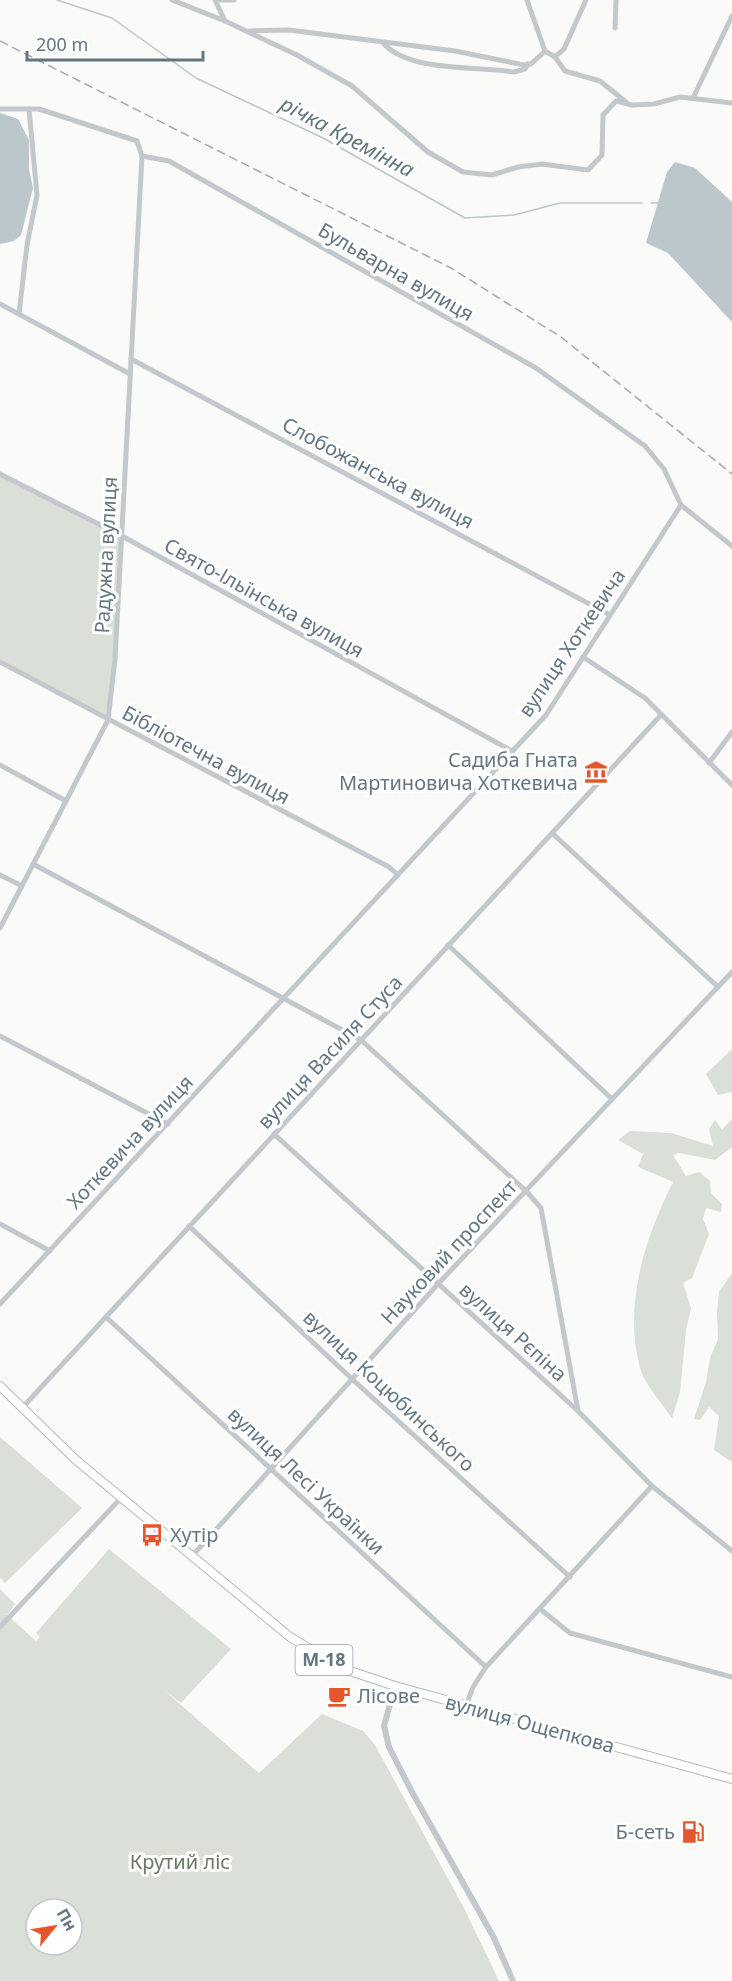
<svg xmlns="http://www.w3.org/2000/svg" width="732" height="1981" viewBox="0 0 732 1981" font-family="'Noto Sans',sans-serif">
  <style>
    .green { fill: #dadfd7; fill-rule: evenodd }
    .water { fill: #bbc7cb }
    .lines { fill: none; stroke-linecap: round; stroke-linejoin: round }
    .stream { stroke: #bbc7cb; stroke-width: 1.5 }
    .trunk-casing { stroke: #b4b9bd; stroke-width: 10 }
    .minor { stroke: #c3c8cc; stroke-width: 5 }
    .tertiary { stroke: #c3c8cc; stroke-width: 6 }
    .trunk { stroke: #fff; stroke-width: 8 }
    .rail { stroke: #a2aab0; stroke-width: 1.5; stroke-dasharray: 9 4.5; stroke-linecap: butt }
    .labels { text-anchor: middle; stroke-width: 6; stroke-linejoin: round; paint-order: stroke }
    .shield { fill: #fff; stroke: #939fa8; stroke-width: 1.5 }
    .shield-label { font-size: 18px; font-weight: bold; fill: #657683 }
    .street-label { font-size: 20px; fill: #657683; stroke: #fff }
    .poi-label { font-size: 20px; fill: #657683; stroke: #fff; text-anchor: end }
    .park-label { font-size: 20px; fill: #687a64; stroke: #fff }
    .water-label { font-size: 21px; font-style: italic; fill: #60757c; stroke: #fff }
  </style>
  <rect width="100%" height="100%" fill="#fafaf8"/>
  <g class="green">
    <polygon points="0,474 122,536 108,720 0,662"/>
    <polygon points="732,1049 732,1092 718,1095 706,1074"/>
    <path d="M732,1119V1147L715,1160L679,1153L673,1155L686,1176L699,1172L710,1181L711,1193L722,1204L721,1212L706,1208L703,1219L709,1234L692,1278L683,1283L691,1308L686,1330L680,1392L672,1418C662,1403 645,1385 640,1368C623,1305 645,1238 673,1182L638,1167L643,1154L618,1140L630,1131L671,1133L713,1146L709,1129L715,1120L722,1130Z"/>
    <polygon points="732,1273 732,1462 714,1450 719,1416 709,1407 700,1420 694,1419 706,1382 710,1358 718,1339 717,1312 719,1292"/>
    <polygon points="0,1437 82,1508 5,1583 0,1577"/>
    <path d="M109,1549L231,1649L181,1703L165,1691L259,1773L322,1714L363,1731L375,1745L464,1908L499,1981H0V1589L15,1604L7,1615L36,1641L40,1637L36,1633ZM36,1909H72V1945H36Z"/>
  </g>
  <g class="water">
    <polygon points="0,113 18,119 29,140 29,169 33,188 21,235 14,241 0,244"/>
    <polygon points="675,162 695,168 732,202 732,322 668,253 646,243 667,172"/>
  </g>
  <g class="lines">
    <g class="stream">
      <polyline points="57,0 112,18 196,78 323,138 465,218 514,215 560,203 642,203"/>
      <polyline points="651,203 658,203"/>
    </g>
    <g class="trunk-casing">
      <polyline id="trunk" points="0,1386 76,1460 290,1637 344,1669 395,1686 732,1779"/>
    </g>
    <g class="minor">
      <polyline points="172,0 225,21 297,55 352,86 428,152 463,172 492,175 518,167 542,164 588,170 602,155 603,115 616,101 632,105 654,104 680,97 732,103"/>
      <polyline points="215,0 225,21"/>
      <polyline points="220,0 234,0"/>
      <polyline points="527,0 545,51"/>
      <polyline points="615,28 616,0"/>
      <polyline points="248,31 289,30 455,51 524,65 531,64 545,51"/>
      <path d="M384,44C410,72 476,66 514,72L525,69L528,64"/>
      <polyline points="545,51 555,57 565,71 600,81 626,102"/>
      <polyline points="555,57 564,49 586,0"/>
      <polyline points="693,98 732,16"/>
      <polyline points="0,109 39,109 137,141 142,156 115,659 108,720 0,928"/>
      <polyline points="142,156 169,161 536,368 645,446 664,469 681,505 732,546"/>
      <polyline points="0,304 130,374"/>
      <polyline points="19,314 27,245 37,195 29,109"/>
      <polyline points="131,359 610,615"/>
      <polyline points="0,474 122,536 512,751"/>
      <polyline points="583,657 645,698 732,785"/>
      <polyline points="0,662 389,867 398,875"/>
      <polyline points="709,763 732,732"/>
      <polyline points="0,765 66,801"/>
      <polyline points="552,833 718,987"/>
      <polyline points="33,864 361,1040 526,1191 541,1208 578,1411"/>
      <polyline points="0,875 22,886"/>
      <polyline points="448,945 612,1099"/>
      <polyline points="0,1036 168,1124"/>
      <polyline points="274,1134 578,1411 652,1486 732,1551"/>
      <polyline points="0,1224 50,1251"/>
      <polyline points="189,1226 352,1379 570,1577"/>
      <polyline points="0,1304 546,715 681,505"/>
      <polyline points="106,1317 486,1667"/>
      <polyline points="22,1408 660,716"/>
      <polyline points="192,1556 438,1284 732,972"/>
      <polyline points="540,1609 570,1633 732,1677"/>
      <polyline points="0,1627 121,1498"/>
      <polyline points="466,1706 473,1687 486,1667 652,1486"/>
    </g>
    <polyline class="tertiary" points="395,1686 384,1726 389,1747 412,1792 494,1938 513,1981"/>
    <use href="#trunk" class="trunk"/>
    <polyline class="rail" points="0,41 451,268 561,337 732,474"/>
  </g>
  <defs>
    <g id="museum-bare" transform="scale(1.8)"><path d="M0-6L6-3V-2H-6V-3ZM-5-1h2V3h-2ZM-1-1h2V3h-2ZM3-1h2V3H3ZM-6 4H6V6H-6Z" fill="#e4572e" stroke="#fff" stroke-width="2.5" paint-order="stroke"/></g>
    <g id="bus-bare" transform="scale(1.8)"><path d="M-5-6H5V4H4V6H2V4H-2V6H-4V4H-5ZM-3.5-4V0h7V-4ZM-3.5 1.2v1.5H-2V1.2ZM2 1.2v1.5H3.5V1.2Z" fill="#e4572e" stroke="#fff" stroke-width="2.5" paint-order="stroke"/></g>
    <g id="cafe-bare" transform="scale(1.8)"><path d="M-5.5-4.5H6V0H3Q3 3.5 0 3.5H-2.5Q-5.5 3.5-5.5 0ZM3-3.2v2h1.7v-2ZM-6 4.5H4V6H-6Z" fill="#e4572e" stroke="#fff" stroke-width="2.5" paint-order="stroke"/></g>
    <g id="fuel-bare" transform="scale(1.8)"><path d="M-5.5-6h7V0h2V4h1.3V-2.5L3-4.5l.8-.8L6-3V5H2.5V1h-1V6h-7ZM-4.2-4.7v3.2H.2V-4.7Z" fill="#e4572e" stroke="#fff" stroke-width="2.5" paint-order="stroke"/></g>
  </defs>
  <g fill-rule="evenodd">
    <use href="#museum-bare" x="596" y="772"/>
    <use href="#bus-bare" x="152" y="1535"/>
    <use href="#cafe-bare" x="339" y="1696"/>
    <use href="#fuel-bare" x="693" y="1832"/>
  </g>
  <g class="labels">
    <rect class="shield" x="295.5" y="1645" width="57" height="30" rx="4.5"/>
    <g class="shield-label">
      <text x="324" y="1666">М-18</text>
    </g>
    <g class="street-label">
      <text transform="translate(396 272) rotate(30)" y="7">Бульварна вулиця</text>
      <text transform="translate(378 473) rotate(28)" y="7">Слобожанська вулиця</text>
      <text transform="translate(106 555) rotate(-87)" y="7">Радужна вулиця</text>
      <text transform="translate(264 598) rotate(29)" y="7">Свято-Ільїнська вулиця</text>
      <text transform="translate(572 643) rotate(-56)" y="7">вулиця Хоткевича</text>
      <text transform="translate(206 755) rotate(28)" y="7">Бібліотечна вулиця</text>
      <text transform="translate(330 1052) rotate(-47)" y="7">вулиця Василя Стуса</text>
      <text transform="translate(130 1142) rotate(-47)" y="7">Хоткевича вулиця</text>
      <text transform="translate(449 1252) rotate(-47)" y="7">Науковий проспект</text>
      <text transform="translate(513 1332) rotate(42)" y="7">вулиця Рєпіна</text>
      <text transform="translate(389 1391) rotate(43)" y="7">вулиця Коцюбинського</text>
      <text transform="translate(306 1481) rotate(43)" y="7">вулиця Лесі Українки</text>
      <text transform="translate(530 1724) rotate(15)" y="7">вулиця Ощепкова</text>
    </g>
    <g class="poi-label">
      <text x="578" y="767">Садиба Гната<tspan x="578" dy="23">Мартиновича Хоткевича</tspan></text>
      <text x="170" y="1542" text-anchor="start">Хутір</text>
      <text x="357" y="1703" text-anchor="start">Лісове</text>
      <text x="675" y="1839">Б-сеть</text>
    </g>
    <g class="park-label">
      <text x="180" y="1869">Крутий ліс</text>
    </g>
    <g class="water-label">
      <text transform="translate(347 137) rotate(28)" y="7">річка Кремінна</text>
    </g>
  </g>
  <g transform="translate(54 1927) rotate(60)"><circle r="28" fill="#ffffff" stroke="#c1c8cd" stroke-width="1.5"/>
  <path d="M0-4.5L10 22L0 15L-10 22Z" fill="#e4572e"/>
  <text y="-9" font-size="16" font-weight="bold" text-anchor="middle" fill="#657683">Пн</text>
  </g>
  <path d="M27 51v9h176v-9" fill="none" stroke="#657683" stroke-width="3"/>
  <text x="36" y="51" font-size="18" fill="#657683" stroke="#ffffff" stroke-width="4.5" paint-order="stroke">200 m</text>
</svg>
